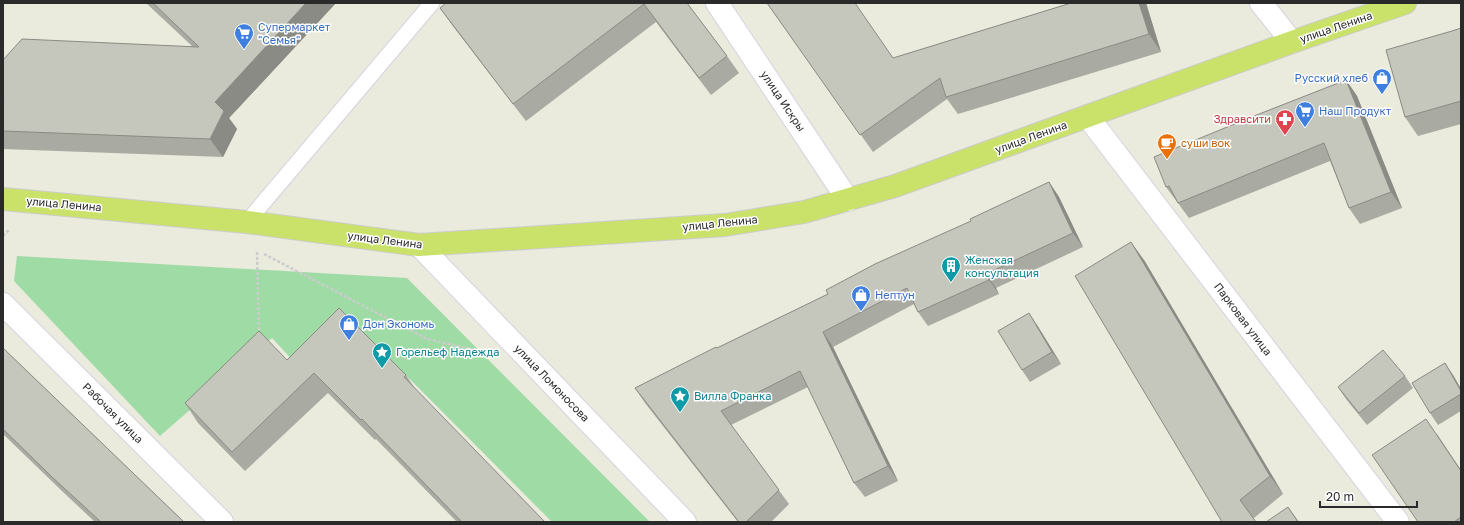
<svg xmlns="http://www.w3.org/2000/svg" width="1464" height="525" viewBox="0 0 1464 525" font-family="'Golos Text',sans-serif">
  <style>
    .green { fill: #9fdba4 }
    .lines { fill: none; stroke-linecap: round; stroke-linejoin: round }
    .service-casing { stroke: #d6d2e1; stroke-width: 17 }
    .minor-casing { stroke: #d6d2e1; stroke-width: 24 }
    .tertiary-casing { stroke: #d6d2e1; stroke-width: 24 }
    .primary-casing { stroke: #ccc; stroke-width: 24 }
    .path { stroke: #ccc; stroke-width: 2.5; stroke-dasharray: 3 2; stroke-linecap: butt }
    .service { stroke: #fff; stroke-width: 15 }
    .minor { stroke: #fff; stroke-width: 22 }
    .tertiary { stroke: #fff; stroke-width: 22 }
    .primary { stroke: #cbe26a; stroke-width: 22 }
    .wall { fill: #a9aaa2 }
    .shaded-wall { fill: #8a8b84 }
    .building { fill: #c5c6bc; stroke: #8a8b84 }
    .labels { text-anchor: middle; stroke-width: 3; stroke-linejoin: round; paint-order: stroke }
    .shop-label { font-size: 11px; fill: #366cbe; stroke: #fff; text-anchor: start }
    .street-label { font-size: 11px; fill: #2a2a2a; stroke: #fff }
    .health-label { font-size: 11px; fill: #be3a42; stroke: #fff; text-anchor: end }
    .food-label { font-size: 11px; fill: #c56008; stroke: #fff; text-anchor: start }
    .culture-label { font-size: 11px; fill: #0d838f; stroke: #fff; text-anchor: start }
  </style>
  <rect width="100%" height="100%" fill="#eaeadd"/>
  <polygon class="green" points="17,256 407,278 650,522 552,522 347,316 297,365 272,338 160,436 14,281"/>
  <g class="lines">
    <g class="service-casing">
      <polyline id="service" points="247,222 432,3"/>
    </g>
    <g class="minor-casing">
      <g id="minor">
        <polyline points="717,3 848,200"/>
        <polyline points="1261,3 1292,42"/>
        <polyline points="1088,117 1398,522"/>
        <polyline points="3,304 222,522"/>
      </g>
    </g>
    <g class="tertiary-casing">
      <polyline id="tertiary" points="419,245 685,522"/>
    </g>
    <g class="primary-casing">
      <polyline id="primary" points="3,199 247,222 419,245 725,225 804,212 895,186 1292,42 1405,3"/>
    </g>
    <g class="path">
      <polyline points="3,236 10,229"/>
      <polyline points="257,252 259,333"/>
      <polyline points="264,254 427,339 481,351"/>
    </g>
    <use href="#service" class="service"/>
    <use href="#minor" class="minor"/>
    <use href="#tertiary" class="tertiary"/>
    <use href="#primary" class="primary"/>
  </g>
  <g class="wall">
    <polygon points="146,3 336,3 229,118 237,129 223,157 3,149 3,102 192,46"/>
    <polygon points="687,3 727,56 739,73 711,95 656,22 526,121 452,25 440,8"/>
    <polygon points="767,3 893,58 1071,3 1146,3 1161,52 958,114 947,99 873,152"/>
    <polygon points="1461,28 1461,124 1418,136 1405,117 1452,31"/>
    <polygon points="1346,80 1357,96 1402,208 1360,224 1349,208 1330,161 1189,218 1166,187"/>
    <polygon points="1049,182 1059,197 1083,247 996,288 999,294 928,326 918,312 914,304 833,347 898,481 865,497 854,483 808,387 731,425 789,504 771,522 738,522 645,403 635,388 828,294"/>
    <polygon points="1144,260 1283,494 1254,518 1222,522"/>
    <polygon points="1037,325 1061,364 1030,382 1022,370"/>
    <polygon points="3,348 184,522 95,522 63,492 3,434"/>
    <polygon points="287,360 406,375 418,393 545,522 457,522 376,439 375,440 328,393 245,471 198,423 185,403"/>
    <polygon points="1453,375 1461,389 1461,411 1438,425 1430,413"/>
    <polygon points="1405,376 1413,388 1367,425 1346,399 1338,387"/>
    <polygon points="1437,434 1461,470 1461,522 1418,522"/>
  </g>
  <g class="shaded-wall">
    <polygon points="306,3 336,3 229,118 237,129 223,157 210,139 215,102"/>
    <polygon points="1139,3 1146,3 1161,52 1149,34"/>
    <polygon points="1346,80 1357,96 1402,208 1391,192"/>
    <polygon points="1049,182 1059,197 1083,247 1073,233"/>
    <polygon points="1131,242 1144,260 1283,494 1270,476"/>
    <polygon points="986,274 996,288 999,294 989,280"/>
    <polygon points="1029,313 1037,325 1061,364 1052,352"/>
    <polygon points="823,332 833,347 898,481 888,466"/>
    <polygon points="1445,363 1453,375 1461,389 1461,391"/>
    <polygon points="1288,507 1299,522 1298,522"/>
  </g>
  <g class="building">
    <polygon points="153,3 306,3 215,102 224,111 210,139 3,131 3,102 4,102 3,100 3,60 22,39 199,47"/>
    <polygon points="446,3 687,3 727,56 699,78 644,4 513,104 440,8"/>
    <polygon points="767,3 855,3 893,58 1071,3 1139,3 1149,34 946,97 940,78 860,135"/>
    <polygon points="1461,28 1461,101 1405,117 1386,50 1452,31"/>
    <polygon points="1346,80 1391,192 1349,208 1324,143 1178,203 1169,186 1166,187 1154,157 1254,116"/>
    <polygon points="1049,182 1073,233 986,274 989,280 918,312 907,288 823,332 888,466 854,483 800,371 721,411 779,490 746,522 739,522 635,388 716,347 717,348 828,294 826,290 875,264 971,221 970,219"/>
    <polygon points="1131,242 1270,476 1240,500 1256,522 1222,522 1075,276"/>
    <polygon points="339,308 406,375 404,377 545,522 462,522 362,419 361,420 314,373 232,452 185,403 259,331 287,360"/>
    <polygon points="1029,313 1052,352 1022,370 998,331"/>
    <polygon points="3,348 184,522 101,522 52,477 3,429"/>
    <polygon points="1383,350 1405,376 1359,413 1338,387"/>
    <polygon points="1445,363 1461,391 1461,394 1430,413 1412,383"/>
    <polygon points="1426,419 1461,471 1461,517 1454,522 1418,522 1372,455"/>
    <polygon points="1288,507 1298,522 1266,522"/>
  </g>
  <defs>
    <g id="supermarket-pin" transform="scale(1)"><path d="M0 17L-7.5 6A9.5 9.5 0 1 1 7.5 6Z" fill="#3f7fe0" stroke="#fff"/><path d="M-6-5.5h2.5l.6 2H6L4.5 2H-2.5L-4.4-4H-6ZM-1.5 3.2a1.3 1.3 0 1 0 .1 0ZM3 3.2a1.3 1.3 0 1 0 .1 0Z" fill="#fff"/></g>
    <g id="shop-pin" transform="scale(1)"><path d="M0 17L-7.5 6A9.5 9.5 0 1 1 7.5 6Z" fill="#3f7fe0" stroke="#fff"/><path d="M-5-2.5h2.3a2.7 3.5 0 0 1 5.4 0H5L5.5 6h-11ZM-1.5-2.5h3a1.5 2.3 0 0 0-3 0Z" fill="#fff"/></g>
    <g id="pharmacy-pin" transform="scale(1)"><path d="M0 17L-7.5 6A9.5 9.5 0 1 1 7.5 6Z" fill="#e0444e" stroke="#fff"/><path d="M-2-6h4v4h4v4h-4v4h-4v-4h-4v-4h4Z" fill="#fff"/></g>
    <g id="cafe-pin" transform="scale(1)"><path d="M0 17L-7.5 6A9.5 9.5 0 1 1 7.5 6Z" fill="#e8710a" stroke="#fff"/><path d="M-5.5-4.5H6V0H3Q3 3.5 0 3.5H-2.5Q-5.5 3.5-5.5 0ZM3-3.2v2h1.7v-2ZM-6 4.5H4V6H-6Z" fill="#fff"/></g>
    <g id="building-pin" transform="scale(1)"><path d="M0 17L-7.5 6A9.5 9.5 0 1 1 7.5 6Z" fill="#0f9aa8" stroke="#fff"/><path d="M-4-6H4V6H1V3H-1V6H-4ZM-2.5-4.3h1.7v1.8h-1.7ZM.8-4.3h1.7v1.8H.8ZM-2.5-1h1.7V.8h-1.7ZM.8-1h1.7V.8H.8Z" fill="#fff"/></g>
    <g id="sight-pin" transform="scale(1)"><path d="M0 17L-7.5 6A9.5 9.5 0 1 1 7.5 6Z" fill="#0f9aa8" stroke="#fff"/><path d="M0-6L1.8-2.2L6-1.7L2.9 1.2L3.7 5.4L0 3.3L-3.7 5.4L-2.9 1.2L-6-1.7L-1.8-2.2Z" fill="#fff"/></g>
  </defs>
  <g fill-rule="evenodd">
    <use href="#supermarket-pin" x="244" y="33"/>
    <use href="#shop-pin" x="1382" y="78"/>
    <use href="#supermarket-pin" x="1305" y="111"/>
    <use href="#pharmacy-pin" x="1285" y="119"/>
    <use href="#cafe-pin" x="1167" y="143"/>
    <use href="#building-pin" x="951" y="266"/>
    <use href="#shop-pin" x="861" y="295"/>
    <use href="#shop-pin" x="349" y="324"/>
    <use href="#sight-pin" x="382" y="352"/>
    <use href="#sight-pin" x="680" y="396"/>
  </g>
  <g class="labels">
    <g class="shop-label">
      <text x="258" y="31">Супермаркет<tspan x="258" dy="13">"Семья"</tspan></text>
      <text x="1368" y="82" text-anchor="end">Русский хлеб</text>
      <text x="1319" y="115">Наш Продукт</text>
      <text x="875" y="299">Нептун</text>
      <text x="363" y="328">Дон Экономь</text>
    </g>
    <g class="street-label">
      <text transform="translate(1336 27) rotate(-19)" y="4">улица Ленина</text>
      <text transform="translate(783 101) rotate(56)" y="4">улица Искры</text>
      <text transform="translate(1031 137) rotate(-20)" y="4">улица Ленина</text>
      <text transform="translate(64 204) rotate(5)" y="4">улица Ленина</text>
      <text transform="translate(720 223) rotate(-6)" y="4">улица Ленина</text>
      <text transform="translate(385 240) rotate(7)" y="4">улица Ленина</text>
      <text transform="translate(1243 319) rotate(53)" y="4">Парковая улица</text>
      <text transform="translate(552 383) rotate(46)" y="4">улица Ломоносова</text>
      <text transform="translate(113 413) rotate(45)" y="4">Рабочая улица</text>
    </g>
    <g class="health-label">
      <text x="1271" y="123">Здравсити</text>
    </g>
    <g class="food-label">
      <text x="1181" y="147">суши вок</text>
    </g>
    <g class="culture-label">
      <text x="965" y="264">Женская<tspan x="965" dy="13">консультация</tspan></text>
      <text x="396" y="356">Горельеф Надежда</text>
      <text x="694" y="400">Вилла Франка</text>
    </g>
  </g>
  <rect width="1464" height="525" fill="none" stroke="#2a2a2a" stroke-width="8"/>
  <path d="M1320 501v6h97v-6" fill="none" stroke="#2a2a2a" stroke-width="2"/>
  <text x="1326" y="501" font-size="12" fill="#2a2a2a" stroke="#ffffff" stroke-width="3" paint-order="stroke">20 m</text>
</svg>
